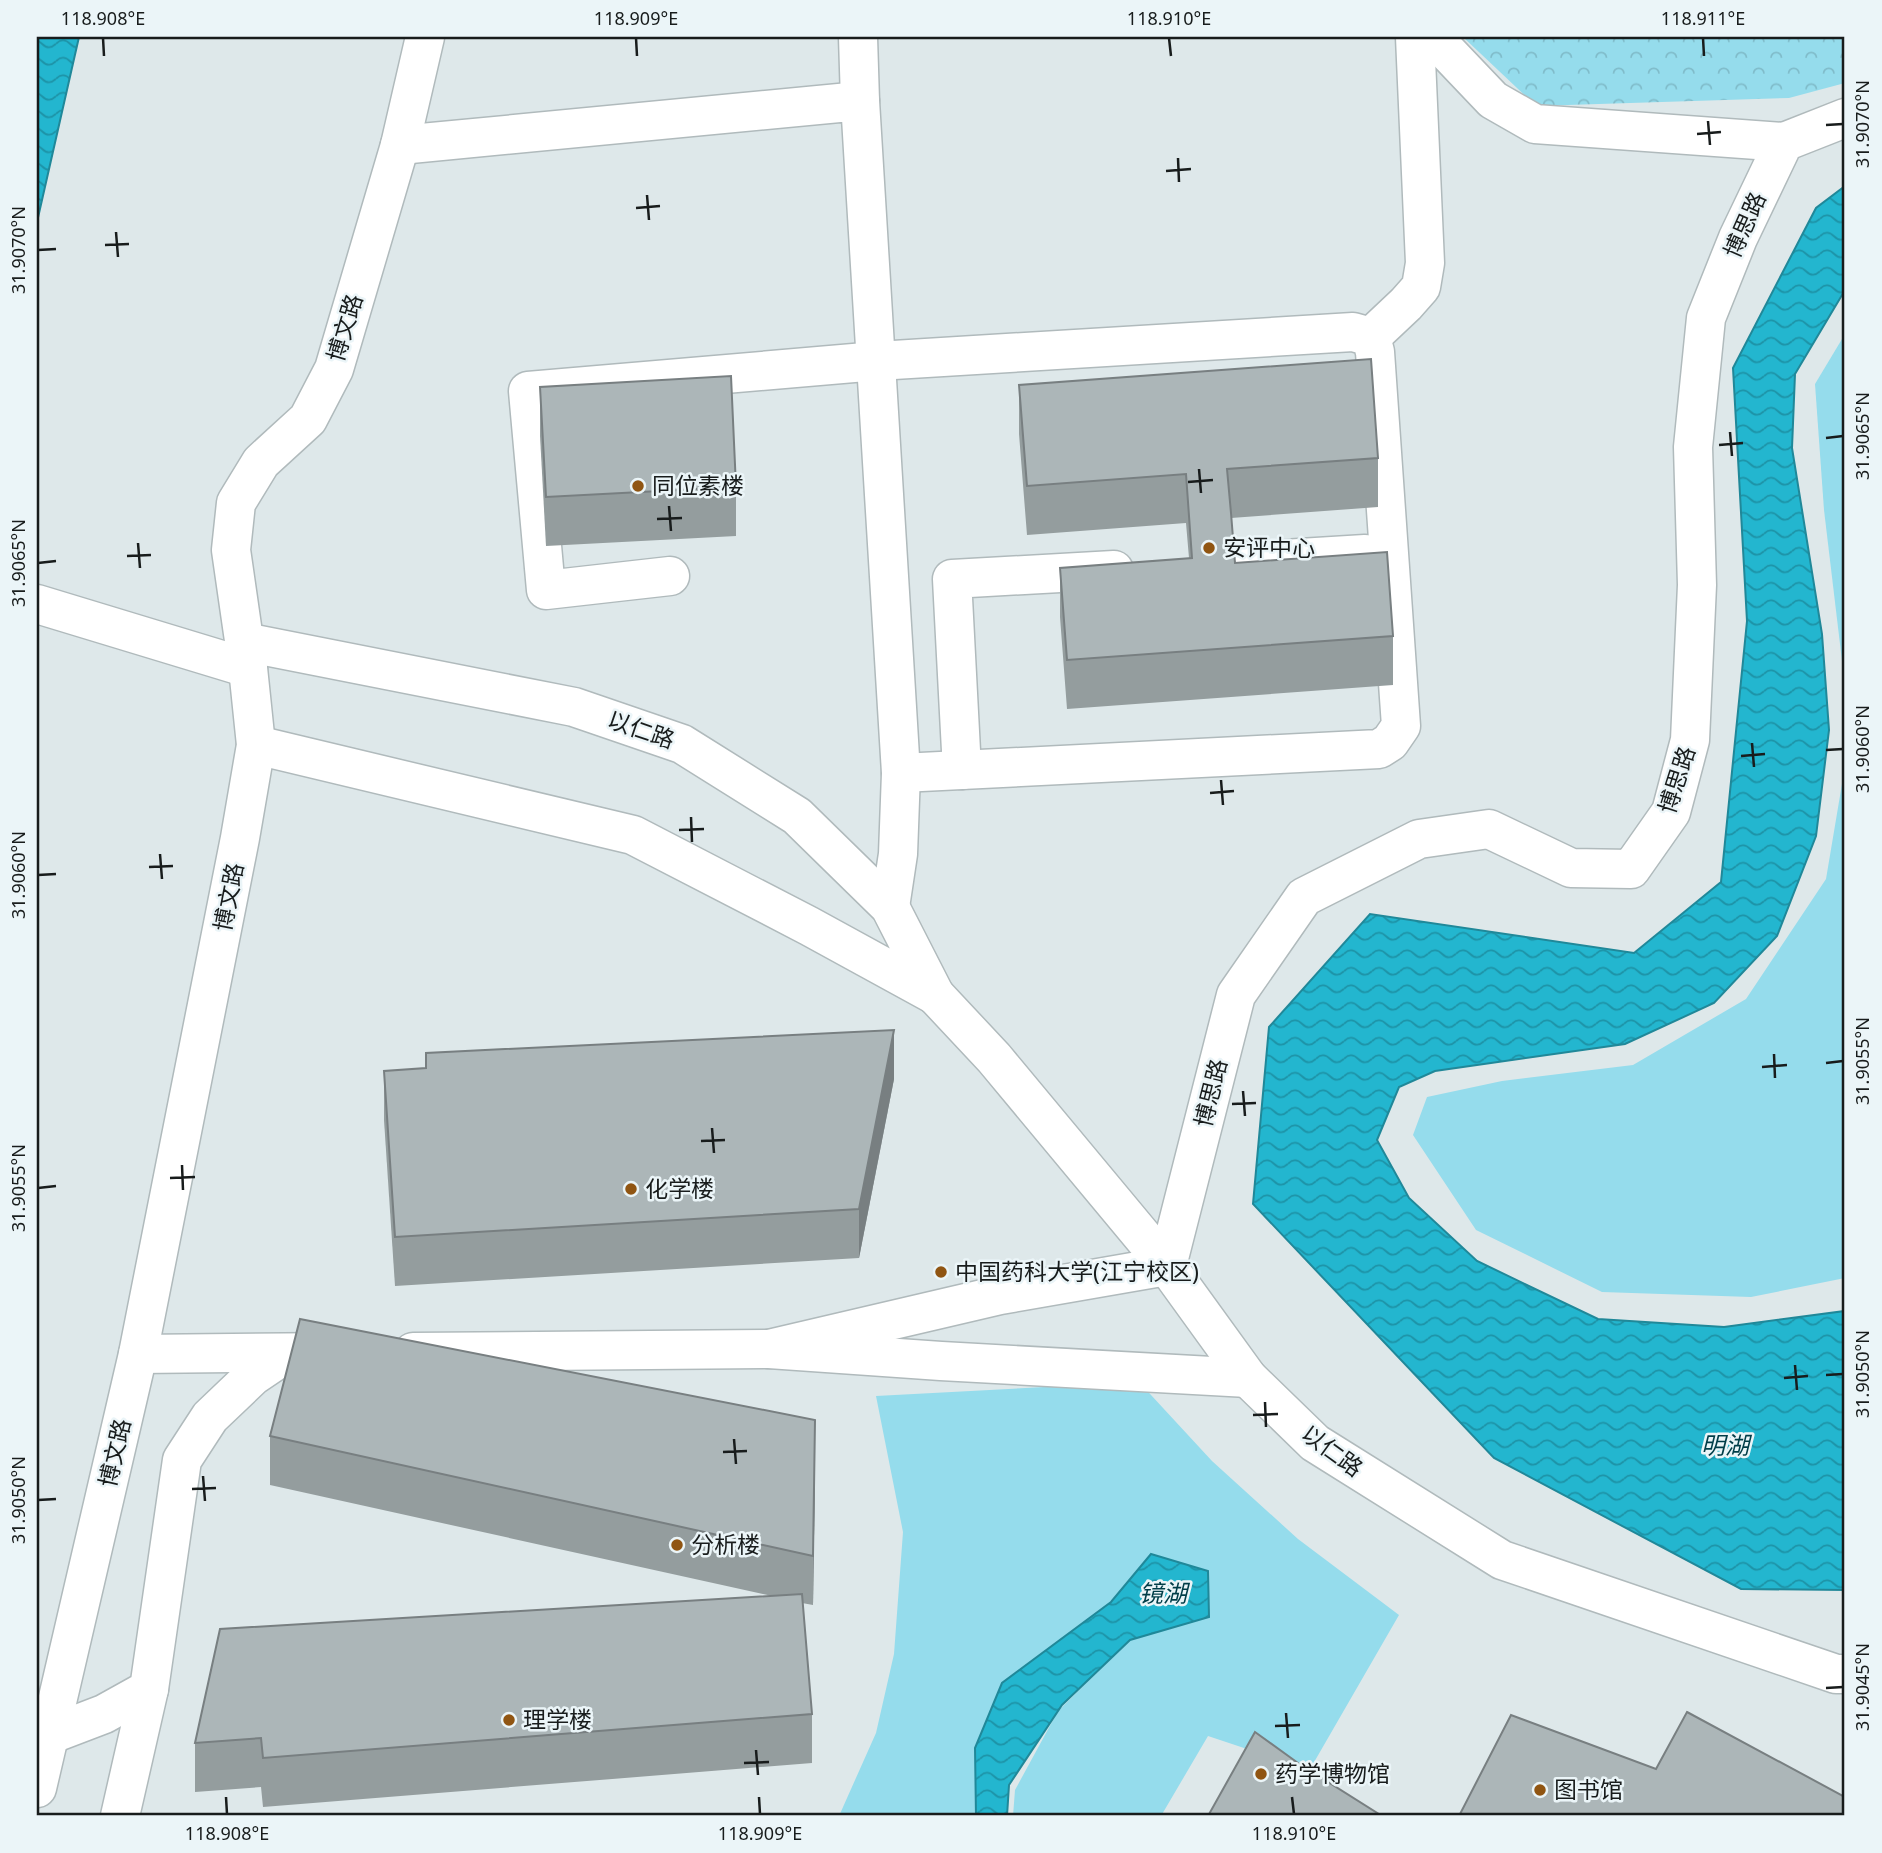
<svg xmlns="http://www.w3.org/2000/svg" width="1882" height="1853" viewBox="0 0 1882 1853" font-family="'Noto Sans','Noto Sans SC',sans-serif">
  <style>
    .grass { fill: #95dcec }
    .forest { fill: url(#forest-crowns) }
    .water { fill: url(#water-waves); stroke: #208899; stroke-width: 2 }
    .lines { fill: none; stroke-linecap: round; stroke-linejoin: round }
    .minor-casing { stroke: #b0babc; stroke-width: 41 }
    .minor { stroke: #fff; stroke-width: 38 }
    .wall { fill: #949d9e }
    .shaded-wall { fill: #787f81 }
    .building { fill: #acb6b8; stroke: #787f81; stroke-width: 2 }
    .ticks { fill: none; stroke: #181c1c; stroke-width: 2.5 }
    .poi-dot { fill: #905512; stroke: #ebf5f8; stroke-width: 2.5 }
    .labels { text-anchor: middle; stroke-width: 5; stroke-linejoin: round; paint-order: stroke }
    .street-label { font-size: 23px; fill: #181c1c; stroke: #ebf5f8 }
    .poi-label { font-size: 23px; fill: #181c1c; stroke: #ebf5f8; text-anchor: start }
    .water-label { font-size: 24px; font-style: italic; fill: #003d48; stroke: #ebf5f8 }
    .neatline { fill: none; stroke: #181c1c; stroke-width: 2.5 }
    .ticks-label { font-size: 18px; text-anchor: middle; fill: #181c1c }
  </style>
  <defs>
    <pattern id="forest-crowns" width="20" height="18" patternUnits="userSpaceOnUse" patternTransform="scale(1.75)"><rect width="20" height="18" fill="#95dcec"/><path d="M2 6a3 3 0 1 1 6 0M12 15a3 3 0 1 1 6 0" fill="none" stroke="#80bcca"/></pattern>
    <pattern id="water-waves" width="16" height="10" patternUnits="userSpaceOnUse" patternTransform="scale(1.75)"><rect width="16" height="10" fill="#23b6cf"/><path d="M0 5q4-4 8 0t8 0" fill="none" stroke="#1d93a7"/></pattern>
  </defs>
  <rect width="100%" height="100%" fill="#dee8ea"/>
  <g class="grass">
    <polygon points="1845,334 1845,686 1824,510 1815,384"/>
    <polygon points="1845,766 1845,1278 1751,1297 1602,1292 1476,1230 1413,1135 1427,1097 1502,1081 1633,1065 1746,999 1826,879"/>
    <polygon points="1139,1382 1212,1461 1298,1539 1399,1615 1298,1790 1259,1753 1208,1736 1161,1816 1013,1816 1015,1790 1058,1711 1130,1640 1209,1617 1151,1554 1111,1602 1002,1683 975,1748 976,1816 839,1816 876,1733 894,1654 903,1532 876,1396"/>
  </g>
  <polygon class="forest" points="1463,37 1845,37 1845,83 1789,98 1536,106"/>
  <g class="water">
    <polygon points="37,37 79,37 37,222"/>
    <polygon points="1845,186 1845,290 1795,374 1792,448 1822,634 1829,730 1816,836 1777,936 1714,1003 1625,1044 1435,1071 1399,1087 1377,1140 1409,1198 1477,1261 1598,1319 1724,1327 1845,1311 1845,1590 1741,1589 1494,1458 1253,1204 1269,1027 1370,914 1634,953 1721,882 1747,621 1733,368 1816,208"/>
    <polygon points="1151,1554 1208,1571 1209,1617 1130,1640 1062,1705 1009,1785 1007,1816 976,1816 975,1748 1002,1683 1111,1602"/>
  </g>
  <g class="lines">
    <g class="minor-casing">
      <g id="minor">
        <polyline points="858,37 860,101"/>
        <polyline points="1433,37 1493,100 1535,124 1784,142"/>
        <polyline points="400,145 860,101 901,773 898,854 890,907"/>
        <polyline points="1371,337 1406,304 1421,287 1425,263 1415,37"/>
        <polyline points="1231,562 1365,554"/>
        <polyline points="670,576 546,590 528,391 877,361 1353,332 1371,337 1375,352 1401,726 1390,742 1379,749 901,773"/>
        <polyline points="37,604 248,668"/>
        <polyline points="244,642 574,707 682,744 797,816 890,907 935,995 809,926 633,835 256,745"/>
        <polyline points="962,770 952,579 1114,570"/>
        <polyline points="935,995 994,1058 1167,1266 1248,1378 1315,1443 1502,1560 1836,1674 1845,1674"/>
        <polyline points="769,1349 1000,1295 1167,1266 1236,995 1304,897 1419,839 1489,829 1571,868 1631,869 1671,812 1690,740 1697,585 1693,447 1706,318 1738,238 1784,142 1845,118"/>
        <polyline points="413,1352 769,1349 941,1361 1248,1378"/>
        <polyline points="138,1354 342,1352"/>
        <polyline points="49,1735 104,1714 149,1689 182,1460 210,1417 253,1376 287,1353"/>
        <polyline points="37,1788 138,1354 240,838 256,745 248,668 231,550 236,503 261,462 308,419 334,369 400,145 425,37"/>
        <polyline points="120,1816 149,1689"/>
      </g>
    </g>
    <use href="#minor" class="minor"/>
  </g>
  <g class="wall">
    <polygon points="1019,385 1378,458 1378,507 1231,518 1235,563 1393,636 1393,685 1067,709 1060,617 1060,568 1189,558 1186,523 1027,535 1019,434"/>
    <polygon points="540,387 736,487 736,536 546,546 540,436"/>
    <polygon points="384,1071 894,1079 859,1258 395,1286 384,1120"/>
    <polygon points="270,1436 815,1469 813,1605 802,1603 812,1714 812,1763 263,1807 261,1787 195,1792 195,1743 772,1596 270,1485"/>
  </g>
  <g class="shaded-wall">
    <polygon points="894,1030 894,1079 859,1258 859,1209"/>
    <polygon points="815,1420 815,1469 813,1605 813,1556"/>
  </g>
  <g class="building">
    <polygon points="1371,359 1378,458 1227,469 1231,513 1235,563 1387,552 1393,636 1067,660 1060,568 1192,558 1186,474 1027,486 1019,385"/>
    <polygon points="731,376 736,487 546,497 540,387"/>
    <polygon points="894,1030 859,1209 395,1237 384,1071 426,1068 426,1053"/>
    <polygon points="300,1319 815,1420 813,1556 270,1436"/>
    <polygon points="802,1594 812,1714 263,1758 261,1738 195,1743 220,1629"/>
    <polygon points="1687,1712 1845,1797 1845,1816 1459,1816 1511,1715 1656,1769"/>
    <polygon points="1255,1732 1298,1763 1382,1816 1208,1816"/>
  </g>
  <path class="ticks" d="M103,38L104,56M636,38L637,56M1169,38L1171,56M1703,38L1704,56M1708,121L1710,145M1826,125L1843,124M1697,134L1721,132M1178,158L1179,182M1166,171L1191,169M647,195L649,220M636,208L660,206M116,232L118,257M105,245L129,244M38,250L56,249M1730,432L1732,456M1826,438L1843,436M1719,445L1743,443M1199,469L1201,493M1188,482L1213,480M669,506L671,531M657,519L682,518M138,543L140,568M127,556L151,555M38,563L56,561M1752,743L1754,767M1826,750L1843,749M1741,756L1765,754M1221,780L1223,805M1210,793L1234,791M691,817L692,842M679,830L704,829M160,854L162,879M149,867L173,866M38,875L56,874M1774,1054L1775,1078M1826,1063L1843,1061M1762,1067L1787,1065M1243,1091L1245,1116M1232,1104L1256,1103M712,1128L714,1153M701,1141L725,1140M182,1165L183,1190M170,1178L195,1177M38,1188L56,1186M1795,1365L1797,1390M1826,1375L1843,1374M1784,1378L1808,1376M1265,1402L1266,1427M1253,1415L1278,1414M734,1439L736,1464M723,1452L747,1451M203,1476L205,1501M192,1489L216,1488M38,1500L56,1499M1826,1688L1843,1687M1286,1713L1288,1738M1275,1726L1300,1725M756,1750L758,1775M744,1763L769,1762M226,1797L227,1814M759,1797L760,1814M1292,1797L1294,1814"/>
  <g class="poi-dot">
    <circle cx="638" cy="486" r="7"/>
    <circle cx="1209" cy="548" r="7"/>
    <circle cx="631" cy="1189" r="7"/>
    <circle cx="941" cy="1272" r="7"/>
    <circle cx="677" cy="1545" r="7"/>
    <circle cx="509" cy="1720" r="7"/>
    <circle cx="1261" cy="1774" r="7"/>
    <circle cx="1540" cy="1790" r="7"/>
  </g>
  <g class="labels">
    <g class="street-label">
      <text transform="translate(1745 225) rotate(-66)" y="8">博思路</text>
      <text transform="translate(345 328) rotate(-73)" y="8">博文路</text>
      <text transform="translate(641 730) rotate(19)" y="8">以仁路</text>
      <text transform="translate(1677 780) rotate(-72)" y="8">博思路</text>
      <text transform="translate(229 897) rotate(-79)" y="8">博文路</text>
      <text transform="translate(1211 1093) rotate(-76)" y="8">博思路</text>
      <text transform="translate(1332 1451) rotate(36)" y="8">以仁路</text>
      <text transform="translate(115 1453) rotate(-77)" y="8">博文路</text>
    </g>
    <g class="poi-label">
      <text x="652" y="494">同位素楼</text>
      <text x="1223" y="556">安评中心</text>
      <text x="645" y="1197">化学楼</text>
      <text x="955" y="1280">中国药科大学(江宁校区)</text>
      <text x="691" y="1553">分析楼</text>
      <text x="523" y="1728">理学楼</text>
      <text x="1275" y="1782">药学博物馆</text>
      <text x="1554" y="1798">图书馆</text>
    </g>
    <g class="water-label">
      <text x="1725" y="1454">明湖</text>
      <text x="1163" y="1602">镜湖</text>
    </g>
  </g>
  <rect width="1882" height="1853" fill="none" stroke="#ebf5f8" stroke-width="77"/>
  <rect x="38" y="38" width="1805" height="1776" class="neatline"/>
  <g class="ticks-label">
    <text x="103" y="25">118.908°E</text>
    <text x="636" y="25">118.909°E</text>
    <text x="1169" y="25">118.910°E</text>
    <text x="1703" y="25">118.911°E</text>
    <text transform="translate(1863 124) rotate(-90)" y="6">31.9070°N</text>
    <text transform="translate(19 250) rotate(-90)" y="6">31.9070°N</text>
    <text transform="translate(1863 436) rotate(-90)" y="6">31.9065°N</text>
    <text transform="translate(19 563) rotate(-90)" y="6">31.9065°N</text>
    <text transform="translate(1863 749) rotate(-90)" y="6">31.9060°N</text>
    <text transform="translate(19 875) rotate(-90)" y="6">31.9060°N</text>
    <text transform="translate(1863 1061) rotate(-90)" y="6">31.9055°N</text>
    <text transform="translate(19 1188) rotate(-90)" y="6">31.9055°N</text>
    <text transform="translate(1863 1374) rotate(-90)" y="6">31.9050°N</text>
    <text transform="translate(19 1500) rotate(-90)" y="6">31.9050°N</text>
    <text transform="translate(1863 1687) rotate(-90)" y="6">31.9045°N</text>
    <text x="227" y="1840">118.908°E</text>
    <text x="760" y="1840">118.909°E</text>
    <text x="1294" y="1840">118.910°E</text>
  </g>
</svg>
